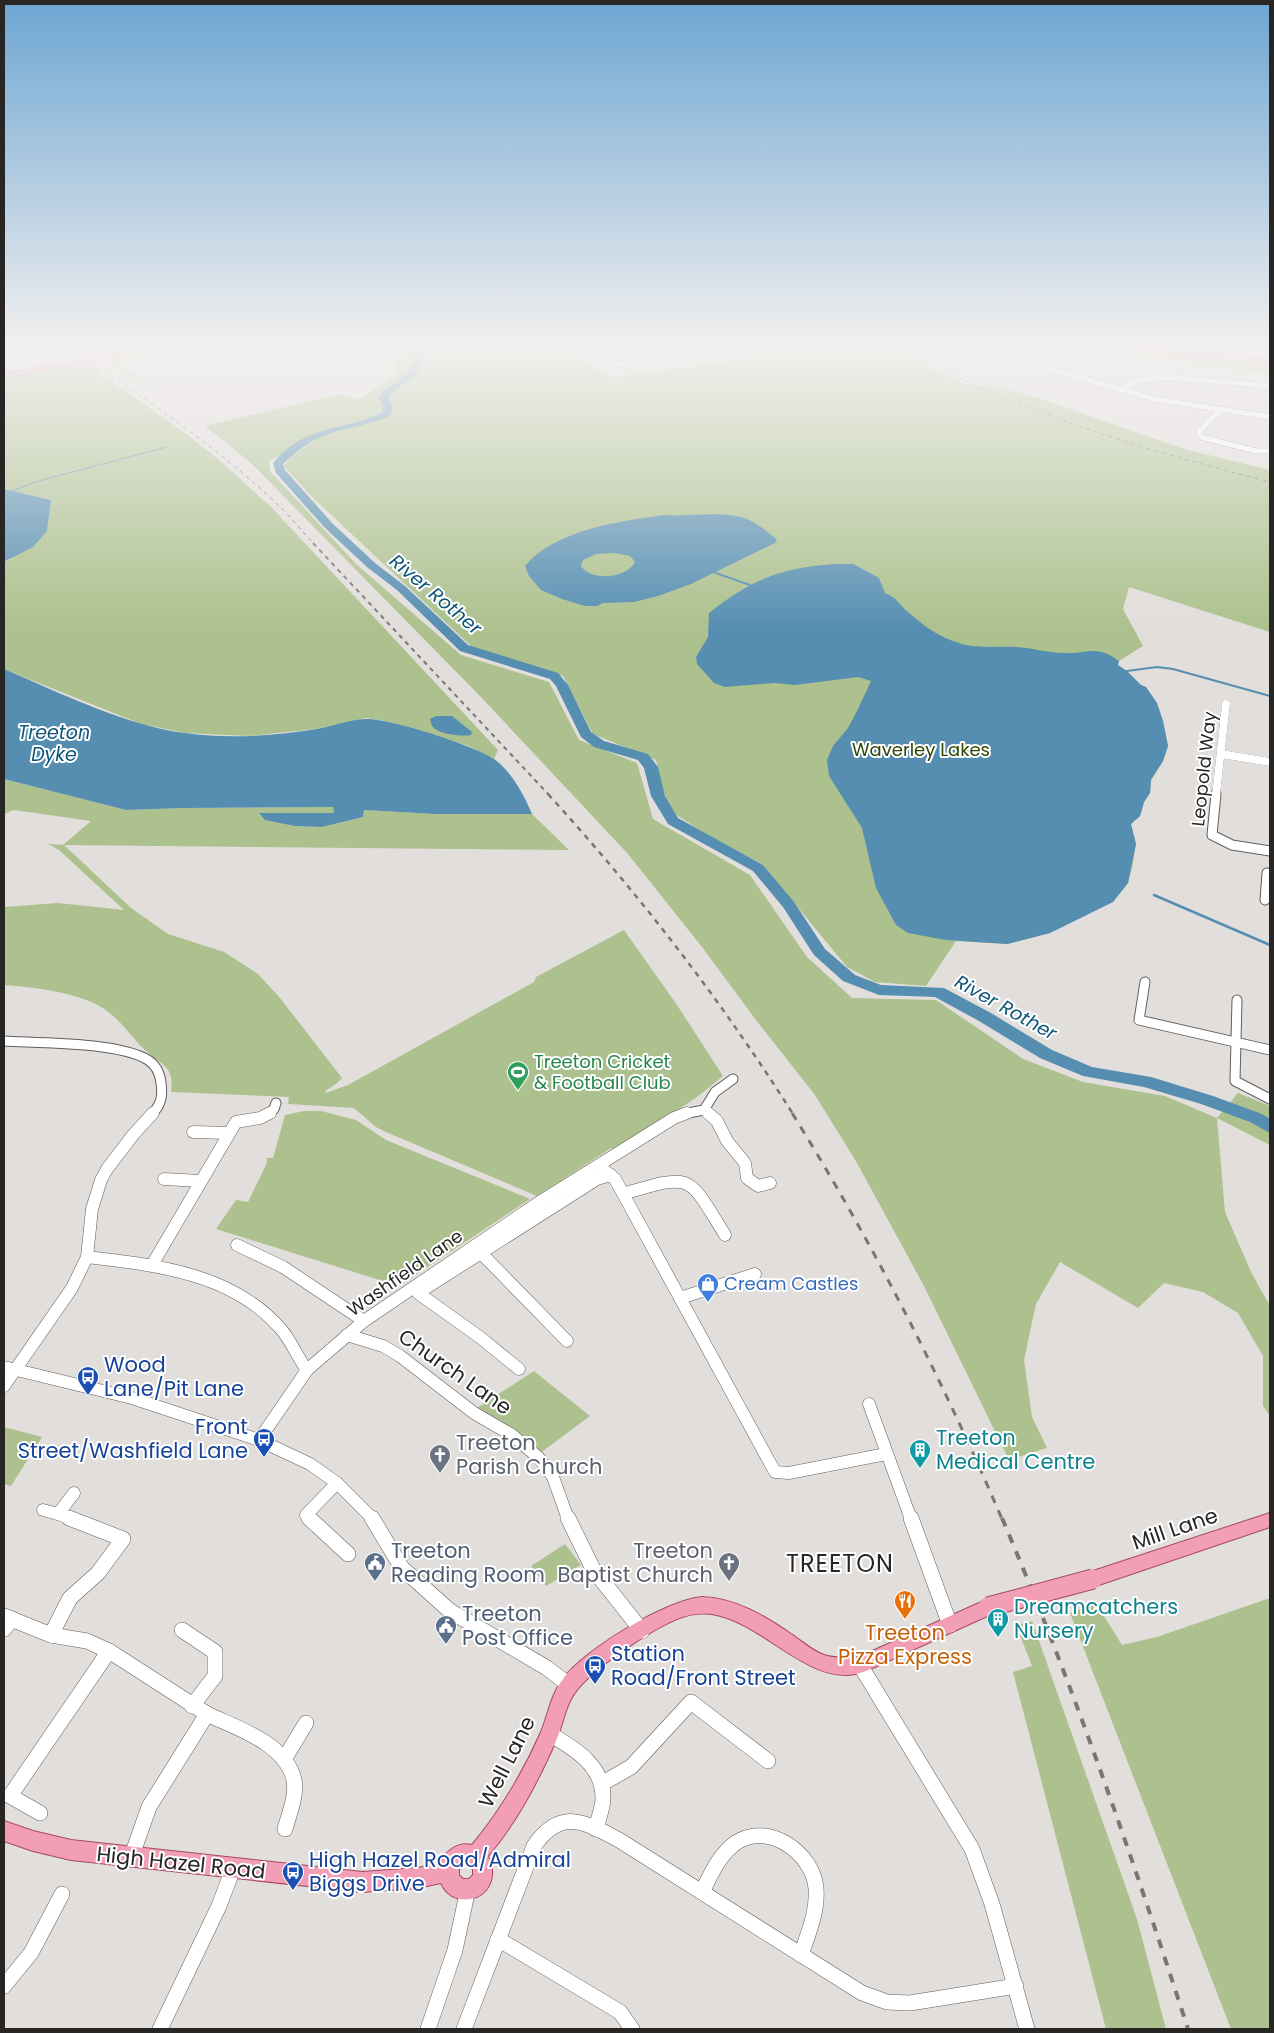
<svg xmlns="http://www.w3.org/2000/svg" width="1274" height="2033" viewBox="0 0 1274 2033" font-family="Poppins,sans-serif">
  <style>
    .green { fill: #acc18d }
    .water { fill: #558eb1; fill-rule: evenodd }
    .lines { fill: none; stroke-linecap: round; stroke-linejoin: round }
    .stream-far2 { stroke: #558eb1; stroke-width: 1 }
    .stream-far1 { stroke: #558eb1; stroke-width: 2 }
    .stream { stroke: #558eb1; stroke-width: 2.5 }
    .river { fill: #558eb1; fill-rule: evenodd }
    .minor-far4-casing { stroke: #625f5d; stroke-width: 6 }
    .minor-far3-casing { stroke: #625f5d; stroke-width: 8 }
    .minor-far2-casing { stroke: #625f5d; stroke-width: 11 }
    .minor-far1-casing { stroke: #625f5d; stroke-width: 13 }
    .minor-casing { stroke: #625f5d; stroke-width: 16 }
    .major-casing { stroke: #a64a64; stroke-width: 2 }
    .minor-far4 { stroke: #fff; stroke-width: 5.5 }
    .minor-far3 { stroke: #fff; stroke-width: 8 }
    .minor-far2 { stroke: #fff; stroke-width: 9 }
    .minor-far1 { stroke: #fff; stroke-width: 12 }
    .minor { stroke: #fff; stroke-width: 15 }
    .major { fill: #f29eb6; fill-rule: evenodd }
    .rail-far4 { stroke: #797675; stroke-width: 1; stroke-dasharray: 4 4; stroke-linecap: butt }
    .rail-far3 { stroke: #797675; stroke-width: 2; stroke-dasharray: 4.5 4.5; stroke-linecap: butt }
    .rail-far2 { stroke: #797675; stroke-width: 2.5; stroke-dasharray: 5.5 5.5; stroke-linecap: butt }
    .rail-far1 { stroke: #797675; stroke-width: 3; stroke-dasharray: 8 8; stroke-linecap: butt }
    .rail { stroke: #797675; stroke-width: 4; stroke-dasharray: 9 9; stroke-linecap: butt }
    .major-bridge-far1-casing { stroke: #a64a64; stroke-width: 8; stroke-linecap: butt }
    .major-bridge-casing { stroke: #a64a64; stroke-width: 21; stroke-linecap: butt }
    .major-bridge-far1 { stroke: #f29eb6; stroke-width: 8 }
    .major-bridge { stroke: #f29eb6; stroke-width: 19 }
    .labels { text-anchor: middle; stroke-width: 4; stroke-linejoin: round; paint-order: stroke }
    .park-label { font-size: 18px; fill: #334606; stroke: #fff }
    .street-label { font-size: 18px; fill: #272625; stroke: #fff }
    .leisure-label { font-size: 18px; fill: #27864d; stroke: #fff; text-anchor: start }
    .shop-label { font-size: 18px; fill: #366cbe; stroke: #fff; text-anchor: start }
    .water-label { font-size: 19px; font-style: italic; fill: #0e577a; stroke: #fff }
    .near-transit-label { font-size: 21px; fill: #164399; stroke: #fff; text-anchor: start }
    .near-street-label { font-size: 21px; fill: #272625; stroke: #fff }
    .near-culture-label { font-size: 21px; fill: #0d838f; stroke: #fff; text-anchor: start }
    .near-worship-label { font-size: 21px; fill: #5b616d; stroke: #fff; text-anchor: start }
    .near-service-label { font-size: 21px; fill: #4e5e75; stroke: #fff; text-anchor: start }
    .near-food-label { font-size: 21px; fill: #c56008; stroke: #fff }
    .near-quarter-label { font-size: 24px; letter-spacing: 1px; fill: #272625; stroke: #fff }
  </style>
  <rect width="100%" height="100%" fill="#e2dedc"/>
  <g class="green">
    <polygon points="167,346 205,346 118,363 153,389 103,359"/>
    <polygon points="372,346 567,346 590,367 613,377 843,346 881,346 967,385 989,385 1035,397 1184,449 1270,470 1270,632 1129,587 1123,609 1143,646 1119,661 1117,665 1127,671 1141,685 1146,687 1157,703 1163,721 1168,746 1163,761 1151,780 1150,793 1144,802 1140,816 1131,824 1136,844 1132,868 1128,883 1113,902 1050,933 1008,944 956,941 926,986 875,982 847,967 762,864 709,836 672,812 662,788 656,760 593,734 563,676 472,647 309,494 284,466 290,457 316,439 308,439 269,461 270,471 356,564 461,655 549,682 579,740 637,763 653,819 750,875 807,957 852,998 936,1000 1023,1059 1083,1082 1165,1096 1217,1118 1238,1093 1270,1106 1270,1145 1217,1118 1225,1212 1251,1272 1270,1306 1270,1416 1263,1406 1263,1356 1238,1313 1203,1292 1164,1283 1138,1308 1060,1262 1036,1304 1024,1360 1032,1417 1047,1448 1009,1460 924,1286 857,1163 815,1095 759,1024 702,947 628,854 480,696 250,462 205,426 341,394 359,400 397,374 394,358"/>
    <polygon points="1066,346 1109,346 1171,355 1270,363 1270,373 1147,359 1109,353 1104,355"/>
    <polygon points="86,364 185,433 218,459 272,508 498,750 494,759 469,746 386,721 366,718 316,729 248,736 185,733 141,724 4,669 4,562 10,560 47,531 51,500 4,489 4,378"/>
    <path d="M4,779L126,810L184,808L333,807L335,813L259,814L295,826L322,827L363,817L364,810L435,814H532L569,850L64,845L131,908L168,934L224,952L258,974L280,998L342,1078L336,1084L325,1091L326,1093L348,1085L534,982L536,977L624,930L677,1005L723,1076L697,1097L616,1151L611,1148L537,1196L386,1132L376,1127L354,1108L288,1104L289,1097L171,1092C175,1066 161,1065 145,1050C130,1036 120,1018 101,1007C76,992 33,987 4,985V907L58,903L124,910L59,850L48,844L63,845L91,821L14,810L4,814Z"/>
    <polygon points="304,1111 321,1111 356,1120 386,1140 530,1199 399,1286 216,1229 236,1200 248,1202 266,1165 267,1158 273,1158 285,1115"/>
    <polygon points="534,1371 590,1416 539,1454 477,1408"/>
    <polygon points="4,1427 42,1437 11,1486 4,1484"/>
    <polygon points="565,1544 581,1565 546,1586 531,1566"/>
    <polygon points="1270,1598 1270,2029 1231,2029 1070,1613 1077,1611 1094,1600 1122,1645 1157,1637"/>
    <polygon points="1032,1621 1137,1919 1166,2029 1106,2029 1013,1672 1032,1666 1016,1625"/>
  </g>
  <g class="water">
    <polygon points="4,489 51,500 47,531 33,547 4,562"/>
    <path d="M664,515C689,517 724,510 747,519C757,523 768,532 776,539L777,542L691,584L658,596L634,602L603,603L597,606H585L562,599L541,590L529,576L525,566C554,530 621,521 664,515ZM615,553L630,556L635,562C627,578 591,582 581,566L583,560L596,554Z"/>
    <path d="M837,564H853L879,578L885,593C898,598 898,604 908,612C923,625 938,637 959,643C977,649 997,646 1016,647C1032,648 1048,653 1065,653C1088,654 1096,644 1119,661L1118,665L1127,671L1141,685L1146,687L1157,703L1163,721L1168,746L1163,761L1151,780L1150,793L1144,802L1140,816L1131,824L1136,844L1128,883L1113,902L1050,933L1007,944L946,940L908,933L896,925L876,888L862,828L829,776L827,760L833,746L848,728L858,709L871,681L858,677L795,685L774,683L725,687L714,683L697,664L696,657L708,637L709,613C753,579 782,567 837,564Z"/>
    <path d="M4,669C58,692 127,726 185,733C228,739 274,736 317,729C333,726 349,720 365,719C385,717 477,746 494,759C511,771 524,795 532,814H435L364,810L363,817L322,827L295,826L265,820L259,813H334L333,807L184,808L126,810L4,779Z"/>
    <path d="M436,716H452L472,732L471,735C463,737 438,734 433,727C432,726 430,720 430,719Z"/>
  </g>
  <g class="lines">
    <polyline class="stream-far2" points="12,491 35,482 167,447"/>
    <g class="stream-far1">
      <polyline points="713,572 750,585"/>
      <polyline points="1127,671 1157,667 1173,669 1270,696"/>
    </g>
    <polyline class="stream" points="1154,895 1270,945"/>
    <path class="river" d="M412,346H420C429,379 406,378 388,397L393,406L391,415C371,425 349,427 328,434C311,440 296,451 283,464L285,470L333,524L375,563L405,586L468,645L558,673L568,685L591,732L604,741L648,754L658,767L665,796L678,818L763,865L794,902L825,949L855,975L881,985L944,988L991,1013L1052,1050L1092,1067L1151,1077L1213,1096L1262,1114L1270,1119V1133L1250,1122L1201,1104L1144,1087L1083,1076L1040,1058L979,1021L935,997L879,995L843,981L814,955L783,907L753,871L668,824L651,796L644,768L638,760L594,747L581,737L556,686L550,679L460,651L397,590L367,567L325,528L276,473L273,463C303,425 345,431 383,412V406L378,397L386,389L411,370L415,357Z"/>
    <g class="minor-far4-casing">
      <g id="minor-far4">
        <polyline points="592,346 613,365"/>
        <polyline points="972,346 1154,399 1270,417"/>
        <polyline points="1247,346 1270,352"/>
        <polyline points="595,367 759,346"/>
        <polyline points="1118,390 1139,380 1165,377 1270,386"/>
        <polyline points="1220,410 1199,432 1201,437 1256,451 1270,451"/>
      </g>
    </g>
    <g class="minor-far3-casing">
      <g id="minor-far3">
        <polyline points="1221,754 1270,762"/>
        <polyline points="1216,795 1226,704"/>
      </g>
    </g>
    <g class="minor-far2-casing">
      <g id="minor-far2">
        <polyline points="1216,794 1212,835 1232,845 1270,851"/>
        <polyline points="1265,900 1267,873"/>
        <polyline points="1145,982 1139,1020 1270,1050"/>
        <polyline points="1237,1000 1235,1081 1270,1099"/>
        <path d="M4,1041C40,1043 119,1042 148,1060C156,1065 160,1074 161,1083C163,1096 161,1105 152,1114"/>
        <polyline points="704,1110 709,1114"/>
        <polyline points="268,1114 274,1109 276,1103"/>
        <polyline points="683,1114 704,1110 715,1092 733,1079"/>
      </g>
    </g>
    <g class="minor-far1-casing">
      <g id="minor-far1">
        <polyline points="708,1113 717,1121 727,1141 745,1163 747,1178 758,1186 770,1183"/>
        <polyline points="193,1132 228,1133"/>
        <polyline points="599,1166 615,1179 775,1472 789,1473 886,1454"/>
        <polyline points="164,1179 200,1181"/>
        <path d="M623,1194C694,1173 687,1174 725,1235"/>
        <polyline points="237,1245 283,1267 364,1321"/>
        <polyline points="481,1253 567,1341"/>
        <path d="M87,1257C155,1265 232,1273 280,1328C291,1340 297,1357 307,1370"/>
        <polyline points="152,1265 236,1122 260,1118 270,1113"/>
        <polyline points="680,1298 755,1274"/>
        <polyline points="347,1335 383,1346 400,1356 474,1413 512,1435 539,1458 553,1477 568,1519"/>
        <polyline points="4,1367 132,1398 259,1440 310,1464 337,1483 373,1519"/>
        <polyline points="519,1369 481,1338 418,1293 597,1179 611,1175"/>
        <polyline points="4,1386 72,1288 87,1257 92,1209 101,1180 107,1169 133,1135 153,1113"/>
        <polyline points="869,1404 911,1519"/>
        <polyline points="259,1440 307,1370 364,1321 541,1201 674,1118 687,1113"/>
        <polyline points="43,1510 58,1514"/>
        <polyline points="72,1519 58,1514 74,1493"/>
        <polyline points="311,1519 306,1515 337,1483"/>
      </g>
    </g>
    <g class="minor-casing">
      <g id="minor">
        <polyline points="309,1518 348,1554"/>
        <polyline points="372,1518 402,1568 450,1611 547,1668 569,1685"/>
        <polyline points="568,1518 593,1569 642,1631"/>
        <polyline points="911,1518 950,1625"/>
        <polyline points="4,1616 51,1635 87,1641 109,1651 207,1714 149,1807 131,1858"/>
        <polyline points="4,1629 12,1619"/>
        <polyline points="182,1630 215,1652 215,1676 192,1706"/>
        <polyline points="51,1635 70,1598 98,1573 123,1539 69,1518"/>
        <polyline points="860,1665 972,1849 992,1904 1027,2029"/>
        <path d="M207,1714C236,1728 286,1743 294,1780C297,1796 289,1814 285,1829"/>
        <path d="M550,1734C575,1749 603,1765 603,1798C603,1808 598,1819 596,1829"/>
        <polyline points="285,1758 306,1723"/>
        <polyline points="601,1784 631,1767 691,1702 768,1761"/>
        <polyline points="40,1813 10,1796 109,1651"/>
        <path d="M702,1892C711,1874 720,1853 737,1842C769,1822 813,1853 816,1888C818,1911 808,1934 801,1955"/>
        <polyline points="498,1939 620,2012 632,2029"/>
        <polyline points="4,1986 31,1953 62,1894"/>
        <polyline points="160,2029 219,1906 233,1869"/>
        <polyline points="428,2029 455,1950 468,1889"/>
        <path d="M464,2029L534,1846C560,1808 584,1821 619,1840L862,1993L887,2002L910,2003L1016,1986"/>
      </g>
    </g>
    <g class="major-casing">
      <g id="major">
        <polygon points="148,346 159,346 109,357 106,355"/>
        <polygon points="1113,346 1128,346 1270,360 1270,364 1160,354"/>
        <polygon points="76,361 78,362 78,364 4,378 4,374"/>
        <polygon points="1270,1513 1270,1527 1093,1587 1087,1585 1084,1579 1087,1573 1093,1571"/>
        <path d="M702,1597C735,1598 765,1616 791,1634C802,1641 812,1651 824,1655C835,1659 847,1657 859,1657L988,1599L994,1601L997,1607L994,1613L866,1671C812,1692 767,1623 712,1614C702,1613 691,1614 682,1617C654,1627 595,1667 577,1690C565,1704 563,1726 555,1743C537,1783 517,1822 488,1856C507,1897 455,1915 441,1883L418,1888L362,1892L71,1860L33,1851L4,1841V1821L33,1831L71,1840L362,1872L418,1868L441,1863C446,1850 458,1842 472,1845C500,1811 523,1773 541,1732C548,1715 551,1694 563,1679C584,1650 666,1600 702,1597ZM463,1865H469L473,1869V1875L469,1879H463L459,1875V1869Z"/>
      </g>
    </g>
    <use href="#minor-far4" class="minor-far4"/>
    <use href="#minor-far3" class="minor-far3"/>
    <use href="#minor-far2" class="minor-far2"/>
    <use href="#minor-far1" class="minor-far1"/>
    <use href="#minor" class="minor"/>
    <use href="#major" class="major"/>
    <g class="rail-far4">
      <path d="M64,346C138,393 211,442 275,502C289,515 301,530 314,544"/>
      <path d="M886,346C944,371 1002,398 1062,420C1130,445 1200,464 1270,482"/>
    </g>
    <polyline class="rail-far3" points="313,543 549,795"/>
    <path class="rail-far2" d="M548,794C639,894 721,1000 793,1114"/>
    <path class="rail-far1" d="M792,1113C873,1243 942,1379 1002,1519"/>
    <path class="rail" d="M1002,1518C1073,1685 1132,1856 1188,2029"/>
    <g class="major-bridge-far1-casing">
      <polyline id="major-bridge-far1" points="76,363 109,355"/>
    </g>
    <g class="major-bridge-casing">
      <polyline id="major-bridge" points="988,1607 1093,1579"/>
    </g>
    <use href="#major-bridge-far1" class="major-bridge-far1"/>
    <use href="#major-bridge" class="major-bridge"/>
  </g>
  <linearGradient id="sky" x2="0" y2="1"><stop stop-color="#6da5d2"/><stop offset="0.55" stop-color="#f2f0ef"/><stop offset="1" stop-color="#f2f0ef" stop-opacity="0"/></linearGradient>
  <rect width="1274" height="630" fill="url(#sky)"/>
  <defs>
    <g id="stadium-pin" transform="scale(1.125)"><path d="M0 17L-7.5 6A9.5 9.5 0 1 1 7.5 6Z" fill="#2e9e5b" stroke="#fff"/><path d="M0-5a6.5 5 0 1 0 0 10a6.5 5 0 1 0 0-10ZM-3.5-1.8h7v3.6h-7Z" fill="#fff"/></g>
    <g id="shop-pin" transform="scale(1.125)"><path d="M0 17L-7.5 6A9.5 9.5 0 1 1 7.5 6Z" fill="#3f7fe0" stroke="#fff"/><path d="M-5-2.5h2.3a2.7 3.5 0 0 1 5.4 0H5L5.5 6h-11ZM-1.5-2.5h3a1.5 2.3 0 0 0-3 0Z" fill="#fff"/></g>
    <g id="bus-pin" transform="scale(1.125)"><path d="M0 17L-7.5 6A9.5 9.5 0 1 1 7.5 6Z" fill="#1a4fb4" stroke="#fff"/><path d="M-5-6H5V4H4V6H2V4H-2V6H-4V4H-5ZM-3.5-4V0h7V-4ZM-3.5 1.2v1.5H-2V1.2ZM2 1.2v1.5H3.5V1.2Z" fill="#fff"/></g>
    <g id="building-pin" transform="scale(1.125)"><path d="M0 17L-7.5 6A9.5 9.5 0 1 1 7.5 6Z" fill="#0f9aa8" stroke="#fff"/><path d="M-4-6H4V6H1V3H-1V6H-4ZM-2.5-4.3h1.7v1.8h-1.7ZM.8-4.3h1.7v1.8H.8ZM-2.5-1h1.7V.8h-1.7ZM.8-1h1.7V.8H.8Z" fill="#fff"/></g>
    <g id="church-pin" transform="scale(1.125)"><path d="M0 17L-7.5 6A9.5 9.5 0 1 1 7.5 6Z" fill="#6b7280" stroke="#fff"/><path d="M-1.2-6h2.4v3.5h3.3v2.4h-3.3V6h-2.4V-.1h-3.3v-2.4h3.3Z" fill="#fff"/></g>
    <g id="civic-pin" transform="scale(1.125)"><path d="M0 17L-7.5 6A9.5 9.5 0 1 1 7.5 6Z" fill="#5c6f8a" stroke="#fff"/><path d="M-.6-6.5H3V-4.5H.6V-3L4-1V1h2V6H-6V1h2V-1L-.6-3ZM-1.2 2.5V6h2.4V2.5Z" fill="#fff"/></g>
    <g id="restaurant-pin" transform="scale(1.125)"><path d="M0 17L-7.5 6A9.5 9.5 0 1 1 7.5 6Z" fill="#e8710a" stroke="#fff"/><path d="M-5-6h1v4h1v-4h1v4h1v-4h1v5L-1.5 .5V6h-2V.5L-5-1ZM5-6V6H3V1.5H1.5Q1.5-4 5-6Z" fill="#fff"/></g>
  </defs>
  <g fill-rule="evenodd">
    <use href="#stadium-pin" x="518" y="1072"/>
    <use href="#shop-pin" x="708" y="1284"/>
    <use href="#bus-pin" x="88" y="1377"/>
    <use href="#bus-pin" x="264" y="1439"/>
    <use href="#building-pin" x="920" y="1450"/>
    <use href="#church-pin" x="440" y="1455"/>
    <use href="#civic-pin" x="375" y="1563"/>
    <use href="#church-pin" x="729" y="1563"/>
    <use href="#restaurant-pin" x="905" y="1601"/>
    <use href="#building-pin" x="998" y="1619"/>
    <use href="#civic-pin" x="446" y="1626"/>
    <use href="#bus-pin" x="595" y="1666"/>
    <use href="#bus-pin" x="293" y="1872"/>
  </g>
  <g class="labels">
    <g class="park-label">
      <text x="921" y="756">Waverley Lakes</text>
    </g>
    <g class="street-label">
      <text transform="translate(1204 769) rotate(-84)" y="6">Leopold Way</text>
      <text transform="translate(405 1273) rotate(-35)" y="6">Washfield Lane</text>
    </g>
    <g class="leisure-label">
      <text x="534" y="1068">Treeton Cricket<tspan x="534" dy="21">&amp; Football Club</tspan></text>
    </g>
    <g class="shop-label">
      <text x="724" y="1290">Cream Castles</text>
    </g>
    <g class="water-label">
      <text transform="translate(436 594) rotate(40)" y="7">River Rother</text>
      <text x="54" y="739">Treeton<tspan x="54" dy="22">Dyke</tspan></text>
      <text transform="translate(1006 1007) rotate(29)" y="7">River Rother</text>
    </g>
    <g class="near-transit-label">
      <text x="104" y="1372">Wood<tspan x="104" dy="24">Lane/Pit Lane</tspan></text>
      <text x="248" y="1434" text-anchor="end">Front<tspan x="248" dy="24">Street/Washfield Lane</tspan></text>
      <text x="611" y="1661">Station<tspan x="611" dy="24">Road/Front Street</tspan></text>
      <text x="309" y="1867">High Hazel Road/Admiral<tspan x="309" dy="24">Biggs Drive</tspan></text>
    </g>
    <g class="near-street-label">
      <text transform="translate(455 1372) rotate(35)" y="7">Church Lane</text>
      <text transform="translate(1175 1529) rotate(-19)" y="7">Mill Lane</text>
      <text transform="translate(507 1762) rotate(-63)" y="7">Well Lane</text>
      <text transform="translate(181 1863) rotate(6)" y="7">High Hazel Road</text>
    </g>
    <g class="near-culture-label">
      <text x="936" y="1445">Treeton<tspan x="936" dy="24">Medical Centre</tspan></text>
      <text x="1014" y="1614">Dreamcatchers<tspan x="1014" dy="24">Nursery</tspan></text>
    </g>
    <g class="near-worship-label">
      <text x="456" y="1450">Treeton<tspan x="456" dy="24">Parish Church</tspan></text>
      <text x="713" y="1558" text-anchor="end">Treeton<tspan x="713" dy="24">Baptist Church</tspan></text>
    </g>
    <g class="near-service-label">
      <text x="391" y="1558">Treeton<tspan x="391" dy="24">Reading Room</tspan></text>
      <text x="462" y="1621">Treeton<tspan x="462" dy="24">Post Office</tspan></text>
    </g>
    <g class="near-food-label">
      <text x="905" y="1640">Treeton<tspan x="905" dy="24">Pizza Express</tspan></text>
    </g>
    <g class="near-quarter-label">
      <text x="840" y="1572">TREETON</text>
    </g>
  </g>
  <rect width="1274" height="2033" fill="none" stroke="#272625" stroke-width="10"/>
</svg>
